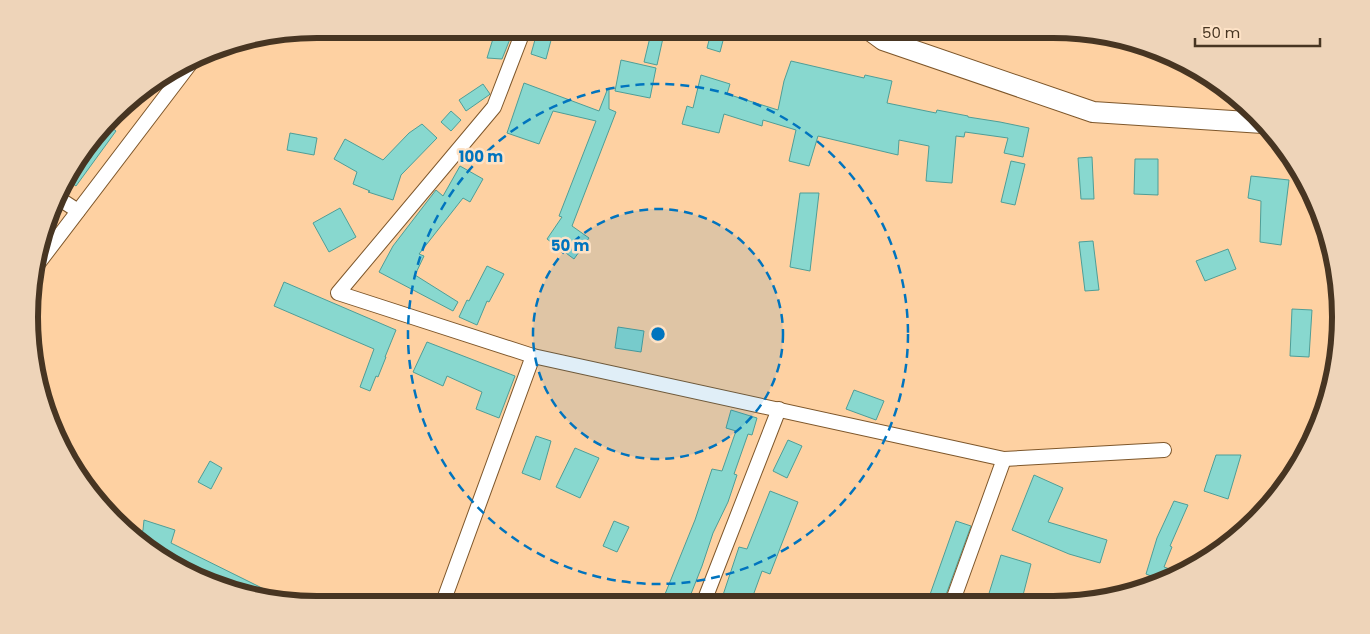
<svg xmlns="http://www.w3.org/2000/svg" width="1370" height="634" viewBox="0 0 1370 634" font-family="Poppins,sans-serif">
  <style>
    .building { fill: #88d8cf; stroke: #4f9e97 }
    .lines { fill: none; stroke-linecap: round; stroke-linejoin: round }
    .minor-casing { stroke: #7e572b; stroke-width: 16 }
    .secondary-casing { stroke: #7e572b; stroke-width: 22 }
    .minor { stroke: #fff; stroke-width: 14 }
    .secondary { stroke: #fff; stroke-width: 20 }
    .ring { fill: none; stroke: #0074be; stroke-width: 2.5; stroke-dasharray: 9 6 }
    .rim { fill: none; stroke: #473522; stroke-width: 6 }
    .centre { fill: #0074be; stroke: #fde2c6; stroke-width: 2.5 }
    .ring-label { font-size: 15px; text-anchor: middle; font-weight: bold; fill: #0074be; stroke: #fde2c6; stroke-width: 5; stroke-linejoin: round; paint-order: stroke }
  </style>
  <rect width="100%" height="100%" fill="#fed1a2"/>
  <g class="building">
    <polygon points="496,29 514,29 502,59 487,58"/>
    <polygon points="538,29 554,29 546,59 531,54"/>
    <polygon points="652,29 665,29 657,65 644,62"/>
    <polygon points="712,29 725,33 720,52 707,48"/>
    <polygon points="621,60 656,68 650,98 615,91"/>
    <polygon points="791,61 864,78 865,75 892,81 887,103 936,113 937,110 968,116 968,117 1000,122 1029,128 1023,157 1004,153 1008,138 965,132 964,137 956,136 952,183 926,181 929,146 899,140 898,155 818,136 809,166 789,161 796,130 763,120 762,126 724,114 719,133 682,124 687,106 693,108 701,75 730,84 727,94 778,110 784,81"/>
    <polygon points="524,83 599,111 608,88 609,89 609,109 616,112 572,226 589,238 574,259 547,239 562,217 559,216 596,121 553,111 539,144 507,133"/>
    <polygon points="483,84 490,94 489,95 466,111 459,100"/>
    <polygon points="451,111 461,120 451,131 441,122"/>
    <polygon points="107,124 116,131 76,186 65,178 67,173"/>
    <polygon points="422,124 437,138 401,175 393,200 368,192 370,191 353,184 357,172 334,159 345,139 383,160 409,133"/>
    <polygon points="290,133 317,138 314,155 287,150"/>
    <polygon points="1092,157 1094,199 1081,199 1078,158"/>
    <polygon points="1135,159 1158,159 1158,195 1134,194"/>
    <polygon points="1011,161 1025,164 1015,205 1001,202"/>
    <polygon points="460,166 483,179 470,202 463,198 419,254 424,256 415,275 458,302 453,311 379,272 393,246 436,190 443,196"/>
    <polygon points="1251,176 1289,180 1281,245 1260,242 1261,201 1248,198"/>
    <polygon points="800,193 819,193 810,271 790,267"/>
    <polygon points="340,208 356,237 329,252 313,223"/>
    <polygon points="1093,241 1099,290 1085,291 1079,242"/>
    <polygon points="1228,249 1236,269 1205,281 1196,261"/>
    <polygon points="487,266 504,274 489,302 487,301 477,325 459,317 467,300 469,301"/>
    <polygon points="284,282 396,330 385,357 386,357 378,377 376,376 370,391 360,387 374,349 274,306"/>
    <polygon points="1292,309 1312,310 1309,357 1290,356"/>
    <polygon points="618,327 644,331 641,352 615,348"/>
    <polygon points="427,342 515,376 499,418 476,409 482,392 447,376 443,386 413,372"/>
    <polygon points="854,390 884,401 876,420 846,409"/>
    <polygon points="731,410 757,418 752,435 748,434 734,474 737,475 728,502 713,533 702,566 687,604 661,604 695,520 712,469 722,471 736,431 726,428"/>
    <polygon points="536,436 551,441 540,480 522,473"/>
    <polygon points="788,440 802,446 787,478 773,471"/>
    <polygon points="575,448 599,458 580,498 556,487"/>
    <polygon points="1216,455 1241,455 1228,499 1204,491"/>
    <polygon points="210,461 222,468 211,489 198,482"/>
    <polygon points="1034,475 1063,488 1048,522 1107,540 1100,563 1069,554 1012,530"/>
    <polygon points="770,491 798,502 770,574 762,571 750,604 720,604 739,547 747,549"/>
    <polygon points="1174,501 1188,505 1170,546 1172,547 1164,567 1181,573 1166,582 1146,574 1157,538"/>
    <polygon points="144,520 175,530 171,543 268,591 267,595 207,583 138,540 143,530"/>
    <polygon points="614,521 629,527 617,552 603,546"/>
    <polygon points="956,521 971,526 943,603 927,603"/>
    <polygon points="1001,555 1031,564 1021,603 986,603"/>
  </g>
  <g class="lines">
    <g class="minor-casing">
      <g id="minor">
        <polyline points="524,29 494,107 338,293 533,356 1004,459 1164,450"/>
        <polyline points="58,198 78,211"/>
        <polyline points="34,269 190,64"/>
        <polyline points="952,603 1004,459"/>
        <polyline points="703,604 779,409"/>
        <polyline points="442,605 533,356"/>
      </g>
    </g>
    <g class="secondary-casing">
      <polyline id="secondary" points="868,29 883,40 1093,112 1263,123"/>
    </g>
    <use href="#minor" class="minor"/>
    <use href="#secondary" class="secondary"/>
  </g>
  <circle cx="658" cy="334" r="125" fill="#0074be" fill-opacity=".12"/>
  <g class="ring">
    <circle cx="658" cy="334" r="125"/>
    <circle cx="658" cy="334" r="250"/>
  </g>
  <path d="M0 0H1370V634H0ZM317 38H1053A279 279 0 0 1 1332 317V317A279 279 0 0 1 1053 596H317A279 279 0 0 1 38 317V317A279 279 0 0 1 317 38Z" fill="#eed4b9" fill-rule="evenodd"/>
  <path class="rim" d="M317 38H1053A279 279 0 0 1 1332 317V317A279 279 0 0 1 1053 596H317A279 279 0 0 1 38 317V317A279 279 0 0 1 317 38Z"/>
  <circle cx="658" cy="334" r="8" class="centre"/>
  <g class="ring-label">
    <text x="481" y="162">100 m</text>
    <text x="570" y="251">50 m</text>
  </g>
  <path d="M1195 38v8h125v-8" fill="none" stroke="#473522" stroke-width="2.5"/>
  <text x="1202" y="38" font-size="15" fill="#473522" stroke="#fde2c6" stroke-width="4" paint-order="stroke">50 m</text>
</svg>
